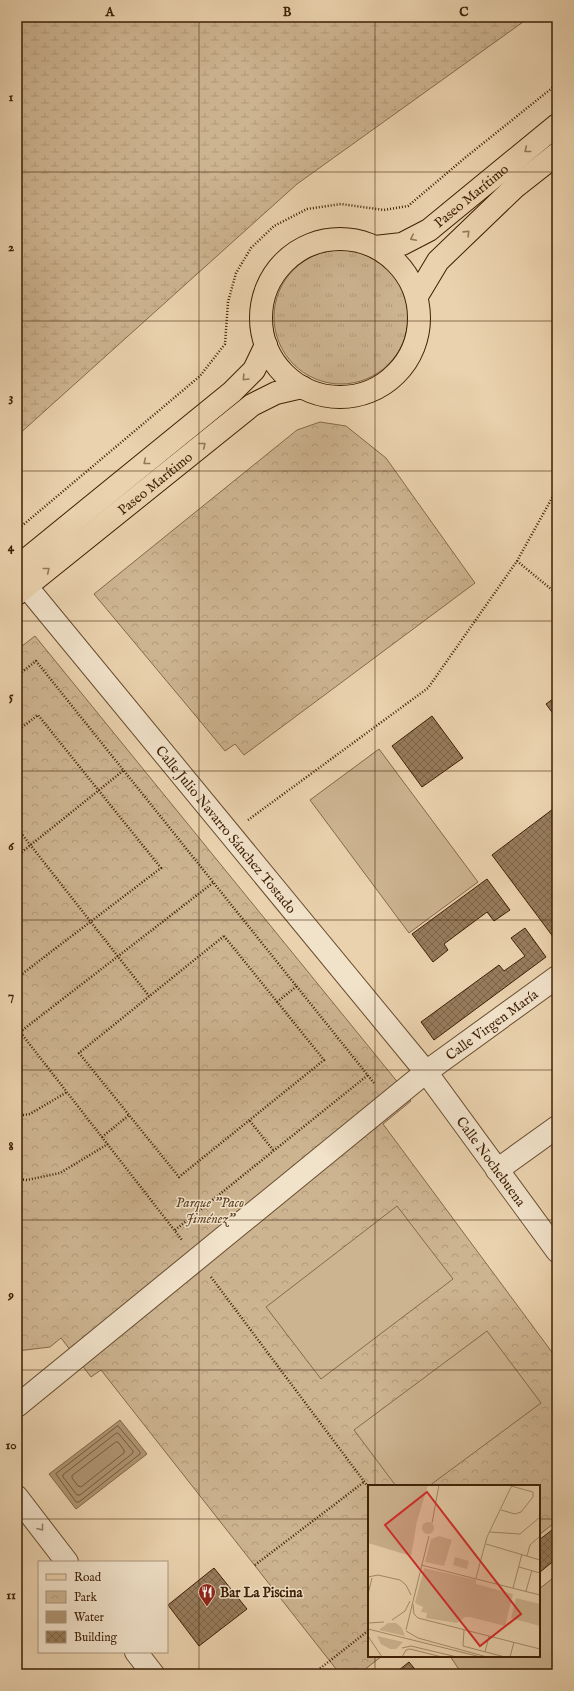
<svg xmlns="http://www.w3.org/2000/svg" width="574" height="1691" viewBox="0 0 574 1691" font-family="'IM FELL English',serif">
  <style>
    .grass { fill: url(#grass-tufts); stroke: #856a4a }
    .wetland { fill: url(#wetland-marsh); stroke: #856a4a }
    .park { fill: url(#park-crowns); stroke: #856a4a }
    .pitch { fill: #cdb491; stroke: #856a4a }
    .water { fill: #af9574; stroke: #816647 }
    .lines { fill: none; stroke-linecap: round; stroke-linejoin: round }
    .shore { stroke: #765a3c; stroke-width: 1 }
    .building { fill: url(#building-cross-hatch); stroke: #3d1f04 }
    .minor-casing { stroke: #684c2e; stroke-width: 24 }
    .major-casing { stroke: #3d1f04; stroke-width: 24 }
    .path { stroke: #3d1f04; stroke-width: 2.5; stroke-dasharray: 1 2; stroke-linecap: butt }
    .minor { stroke: #f1e2ca; stroke-width: 22 }
    .major { stroke: #ead2ae; stroke-width: 22 }
    .oneway { stroke: #947859 }
    .oneway2 { stroke: #978067 }
    .grid { fill: none; stroke: #3d1f04; stroke-width: 1; stroke-opacity: 0.55 }
    .labels { text-anchor: middle; stroke-width: 3; stroke-linejoin: round; paint-order: stroke }
    .street-label { font-size: 14px; fill: #3d1f04; stroke: #f1e2ca }
    .park-label { font-size: 14px; font-style: italic; fill: #614427; stroke: #f1e2ca }
    .poi-label { font-size: 14px; font-weight: bold; fill: #3d1f04; stroke: #f1e2ca; text-anchor: start }
    .inset-road { fill: none; stroke: #a58a6a; stroke-width: 1 }
    .view { fill: #d62828; fill-opacity: 0.15; stroke: #d62828; stroke-width: 2 }
    .inset-edge { fill: none; stroke: #3d1f04; stroke-width: 2 }
    .neatline { fill: none; stroke: #3d1f04; stroke-width: 1.5 }
    .grid-label { font-size: 13px; text-anchor: middle; font-weight: bold; fill: #3d1f04 }
  </style>
  <defs>
    <pattern id="grass-tufts" width="24" height="20" patternUnits="userSpaceOnUse"><rect width="24" height="20" fill="#cdb491"/><path d="M3 7l-1-3M5 7V3M7 7l1-3M15 17l-1-3M17 17v-4M19 17l1-3" fill="none" stroke="#b19a7b"/></pattern>
    <pattern id="wetland-marsh" width="20" height="14" patternUnits="userSpaceOnUse"><rect width="20" height="14" fill="#cdb491"/><path d="M1 5h8M5 5V1M11 12h8M15 12V8" fill="none" stroke="#b19a7b"/></pattern>
    <pattern id="park-crowns" width="20" height="18" patternUnits="userSpaceOnUse"><rect width="20" height="18" fill="#cdb491"/><path d="M2 6a3 3 0 1 1 6 0M12 15a3 3 0 1 1 6 0" fill="none" stroke="#b19a7b"/></pattern>
    <pattern id="building-cross-hatch" width="8" height="8" patternUnits="userSpaceOnUse"><rect width="8" height="8" fill="#977c5c"/><path d="M0 0l8 8M0 8l8-8" fill="none" stroke="#7c654a"/></pattern>
  </defs>
  <rect width="100%" height="100%" fill="#ead2ae"/>
  <filter id="stains"><feTurbulence type="fractalNoise" baseFrequency=".005" numOctaves="4"/><feColorMatrix values="0 0 0 0 .2 0 0 0 0 .09 0 0 0 0 .02 0 0 0 .5 -.17"/></filter>
  <radialGradient id="worn" r=".72"><stop offset=".6" stop-color="#630" stop-opacity="0"/><stop offset="1" stop-color="#630" stop-opacity=".3"/></radialGradient>
  <circle class="grass" cx="341" cy="317" r="67"/>
  <polygon class="wetland" points="17,17 530,17 297,184 17,436"/>
  <g class="park">
    <polygon points="320,422 346,426 386,458 475,583 244,755 235,744 225,751 94,594 297,430"/>
    <polygon points="35,636 404,1090 411,1101 383,1124 557,1359 557,1521 539,1535 539,1486 369,1486 369,1656 382,1656 359,1674 340,1674 101,1370 91,1377 61,1338 50,1347 17,1351 17,650"/>
  </g>
  <g class="pitch">
    <polygon points="379,749 478,882 409,933 310,800"/>
    <polygon points="397,1206 453,1279 321,1379 266,1307"/>
    <polygon points="487,1331 541,1403 429,1486 396,1486 354,1430"/>
    <polygon points="557,1575 557,1674 462,1674 450,1656 539,1656 539,1589"/>
  </g>
  <polygon class="water" points="120,1420 147,1454 76,1509 49,1474"/>
  <g class="lines">
    <g class="shore">
      <polygon points="118,1426 140,1452 140,1454 79,1502 76,1502 56,1474"/>
      <polygon points="117,1433 119,1434 133,1451 133,1453 80,1495 77,1495 63,1477 63,1475"/>
      <polygon points="116,1442 118,1442 124,1450 124,1453 81,1487 78,1486 72,1478 72,1476"/>
    </g>
  </g>
  <g class="building">
    <polygon points="557,696 557,719 546,704"/>
    <polygon points="432,716 463,758 422,787 392,746"/>
    <polygon points="557,806 557,942 492,855"/>
    <polygon points="487,879 510,910 494,921 487,912 444,944 448,950 433,962 412,934"/>
    <polygon points="525,928 546,957 434,1040 421,1022 499,965 504,971 525,956 511,938"/>
    <polygon points="557,1526 557,1558 539,1573 539,1540"/>
    <polygon points="214,1568 247,1609 199,1646 168,1605"/>
    <polygon points="409,1662 419,1674 394,1674"/>
  </g>
  <g class="lines">
    <g class="minor-casing">
      <g id="minor">
        <path id="s1" d="M26,586L426,1072L557,1251"/>
        <polyline points="497,1170 557,1127"/>
        <path id="s2" d="M17,1406L426,1072L557,977"/>
        <polyline points="17,1497 67,1562"/>
        <polyline points="136,1652 153,1674"/>
      </g>
    </g>
    <g class="major-casing">
      <g id="major">
        <circle cx="340" cy="318" r="79"/>
        <path id="s3" d="M375,247L402,244L429,230L557,125"/>
        <polyline points="417,296 438,261 515,187 557,154"/>
        <polyline points="17,567 232,392 254,370 266,345"/>
        <path id="s4" d="M17,594L252,405L276,393L302,387"/>
      </g>
    </g>
    <g class="path">
      <polyline points="17,530 200,376 225,344 228,302 236,273 251,248 274,226 307,209 341,204 384,210 408,206 466,157 557,84"/>
      <polyline points="517,561 557,594"/>
      <polyline points="17,676 36,661 374,1083"/>
      <polyline points="17,731 38,715 161,868 18,977 17,975"/>
      <polyline points="248,820 428,688 517,561 557,489"/>
      <polyline points="17,828 149,996"/>
      <polyline points="17,856 124,770"/>
      <polygon points="224,936 324,1060 179,1177 79,1053"/>
      <polyline points="277,1002 297,986"/>
      <polyline points="17,1028 182,1240"/>
      <polyline points="17,1032 20,1032 214,882"/>
      <polyline points="17,1053 20,1033"/>
      <polyline points="17,1116 30,1114 67,1092"/>
      <polyline points="250,1121 273,1150"/>
      <polyline points="102,1137 129,1115"/>
      <polyline points="17,1179 27,1180 60,1173 108,1144"/>
      <polyline points="175,1230 368,1075"/>
      <polyline points="211,1277 369,1488"/>
      <polyline points="255,1565 364,1482"/>
      <polyline points="313,1674 369,1630"/>
    </g>
    <use href="#minor" class="minor"/>
    <use href="#major" class="major"/>
  </g>
  <defs><path id="oneway-chevron" d="M-2-3.5L2.5 0L-2 3.5" fill="none" stroke-width="1.6" stroke-linecap="round" stroke-linejoin="round"/></defs>
  <g class="oneway">
    <use href="#oneway-chevron" transform="translate(527 150) rotate(141)"/>
    <use href="#oneway-chevron" transform="translate(467 233) rotate(-44)"/>
    <use href="#oneway-chevron" transform="translate(413 238) rotate(154)"/>
    <use href="#oneway-chevron" transform="translate(245 378) rotate(134)"/>
    <use href="#oneway-chevron" transform="translate(203 445) rotate(-39)"/>
    <use href="#oneway-chevron" transform="translate(146 462) rotate(141)"/>
    <use href="#oneway-chevron" transform="translate(47 570) rotate(-39)"/>
  </g>
  <use class="oneway2" href="#oneway-chevron" transform="translate(41 1528) rotate(52)"/>
  <path class="grid" d="M199,17V1674M375,17V1486M17,172H557M17,321H557M17,471H557M17,621H557M17,771H557M17,920H557M17,1070H557M17,1220H557M17,1370H557M17,1519H369M539,1519H557M375,1656V1674"/>
  <defs>
    <g id="restaurant-pin" transform="scale(0.9)"><path d="M0 17L-7.5 6A9.5 9.5 0 1 1 7.5 6Z" fill="#8f2418" stroke="#f1e2ca"/><path d="M-5-6h1v4h1v-4h1v4h1v-4h1v5L-1.5 .5V6h-2V.5L-5-1ZM5-6V6H3V1.5H1.5Q1.5-4 5-6Z" fill="#fff"/></g>
  </defs>
  <g fill-rule="evenodd">
    <use href="#restaurant-pin" x="207" y="1592"/>
  </g>
  <g class="labels">
    <g class="street-label">
      <text dy="5" stroke="none"><textPath href="#s3" startOffset="112">Paseo Marítimo</textPath></text>
      <text dy="5" stroke="none"><textPath href="#s4" startOffset="177">Paseo Marítimo</textPath></text>
      <text dy="5" stroke="none"><textPath href="#s1" startOffset="315">Calle Julio Navarro Sánchez Tostado</textPath></text>
      <text dy="5" stroke="none"><textPath href="#s2" startOffset="609">Calle Virgen María</textPath></text>
      <text dy="5" stroke="none"><textPath href="#s1" startOffset="740">Calle Nochebuena</textPath></text>
    </g>
    <g class="park-label">
      <text x="210" y="1207">Parque "Paco<tspan x="210" dy="16">Jiménez"</tspan></text>
    </g>
    <g class="poi-label">
      <text x="220" y="1597">Bar La Piscina</text>
    </g>
  </g>
  <g transform="translate(368 1485)">
    <rect width="172" height="172" fill="#ead2ae"/>
    <path d="M54 43a6 6 0 1 1 12 0a6 6 0 1 1-12 0ZM20,138H28L34,143L37,151L11,145ZM9,151L35,157L28,164H22L13,159Z" fill="#cdb491"/>
    <path d="M0,0H60L49,36L43,71L0,58Z" fill="#cdb491"/>
    <path d="M71,51L84,55L76,81L57,77L63,54ZM56,83L108,95V99L145,109L137,141L102,132H97L89,138L58,133L59,128L53,127L55,122L47,118Z" fill="#cdb491"/>
    <path d="M87,72L101,76L99,84L85,80ZM114,104L122,106L118,121L110,119ZM127,108L135,110L131,125L123,122ZM148,113L172,119V141L143,133Z" fill="#cdb491"/>
    <path class="inset-road" d="M133,25L147,29L153,27L165,12V7L143,1M64,38L71,0M122,47L152,49L172,32M118,59L172,75M159,71L162,60L172,51M53,80L172,110M151,82L172,88M0,92L10,90L32,95L38,100L43,110M108,93L119,52L144,0M145,103L154,69M158,106L164,85M0,109L4,93M45,119L46,129L50,133L172,164M24,135L37,126L42,116M0,138L16,137M0,144L113,172M38,145L61,51M96,145L95,161L137,172M38,146L50,153L119,172M0,151L14,172M34,163L43,161L89,172M117,167L121,151M34,172L38,165L42,164L74,172M142,172L146,157"/>
    <path class="view" d="M59,7L153,129L112,161L17,40Z"/>
    <rect width="172" height="172" class="inset-edge"/>
  </g>
  <rect width="574" height="1691" fill="none" stroke="#ead2ae" stroke-width="44"/>
  <rect x="38" y="1561" width="130" height="92" fill="#f1e2ca" stroke="#a9947b"/>
  <rect x="46" y="1574" width="20" height="6" fill="#ead2ae" stroke="#a9947b"/>
  <text x="74" y="1581" font-size="12" fill="#3d1f04">Road</text>
  <rect x="46" y="1591" width="20" height="12" fill="url(#park-crowns)" stroke="#a9947b"/>
  <text x="74" y="1601" font-size="12" fill="#3d1f04">Park</text>
  <rect x="46" y="1611" width="20" height="12" fill="#af9574" stroke="#a9947b"/>
  <text x="74" y="1621" font-size="12" fill="#3d1f04">Water</text>
  <rect x="46" y="1631" width="20" height="12" fill="url(#building-cross-hatch)" stroke="#a9947b"/>
  <text x="74" y="1641" font-size="12" fill="#3d1f04">Building</text>
  <rect x="22" y="22" width="530" height="1647" class="neatline"/>
  <g class="grid-label">
    <text x="110" y="16">A</text>
    <text x="287" y="16">B</text>
    <text x="464" y="16">C</text>
    <text x="11" y="101">1</text>
    <text x="11" y="251">2</text>
    <text x="11" y="401">3</text>
    <text x="11" y="551">4</text>
    <text x="11" y="700">5</text>
    <text x="11" y="850">6</text>
    <text x="11" y="1000">7</text>
    <text x="11" y="1150">8</text>
    <text x="11" y="1299">9</text>
    <text x="11" y="1449">10</text>
    <text x="11" y="1599">11</text>
  </g>
  <rect width="100%" height="100%" filter="url(#stains)"/>
  <rect width="100%" height="100%" fill="url(#worn)"/>
</svg>
